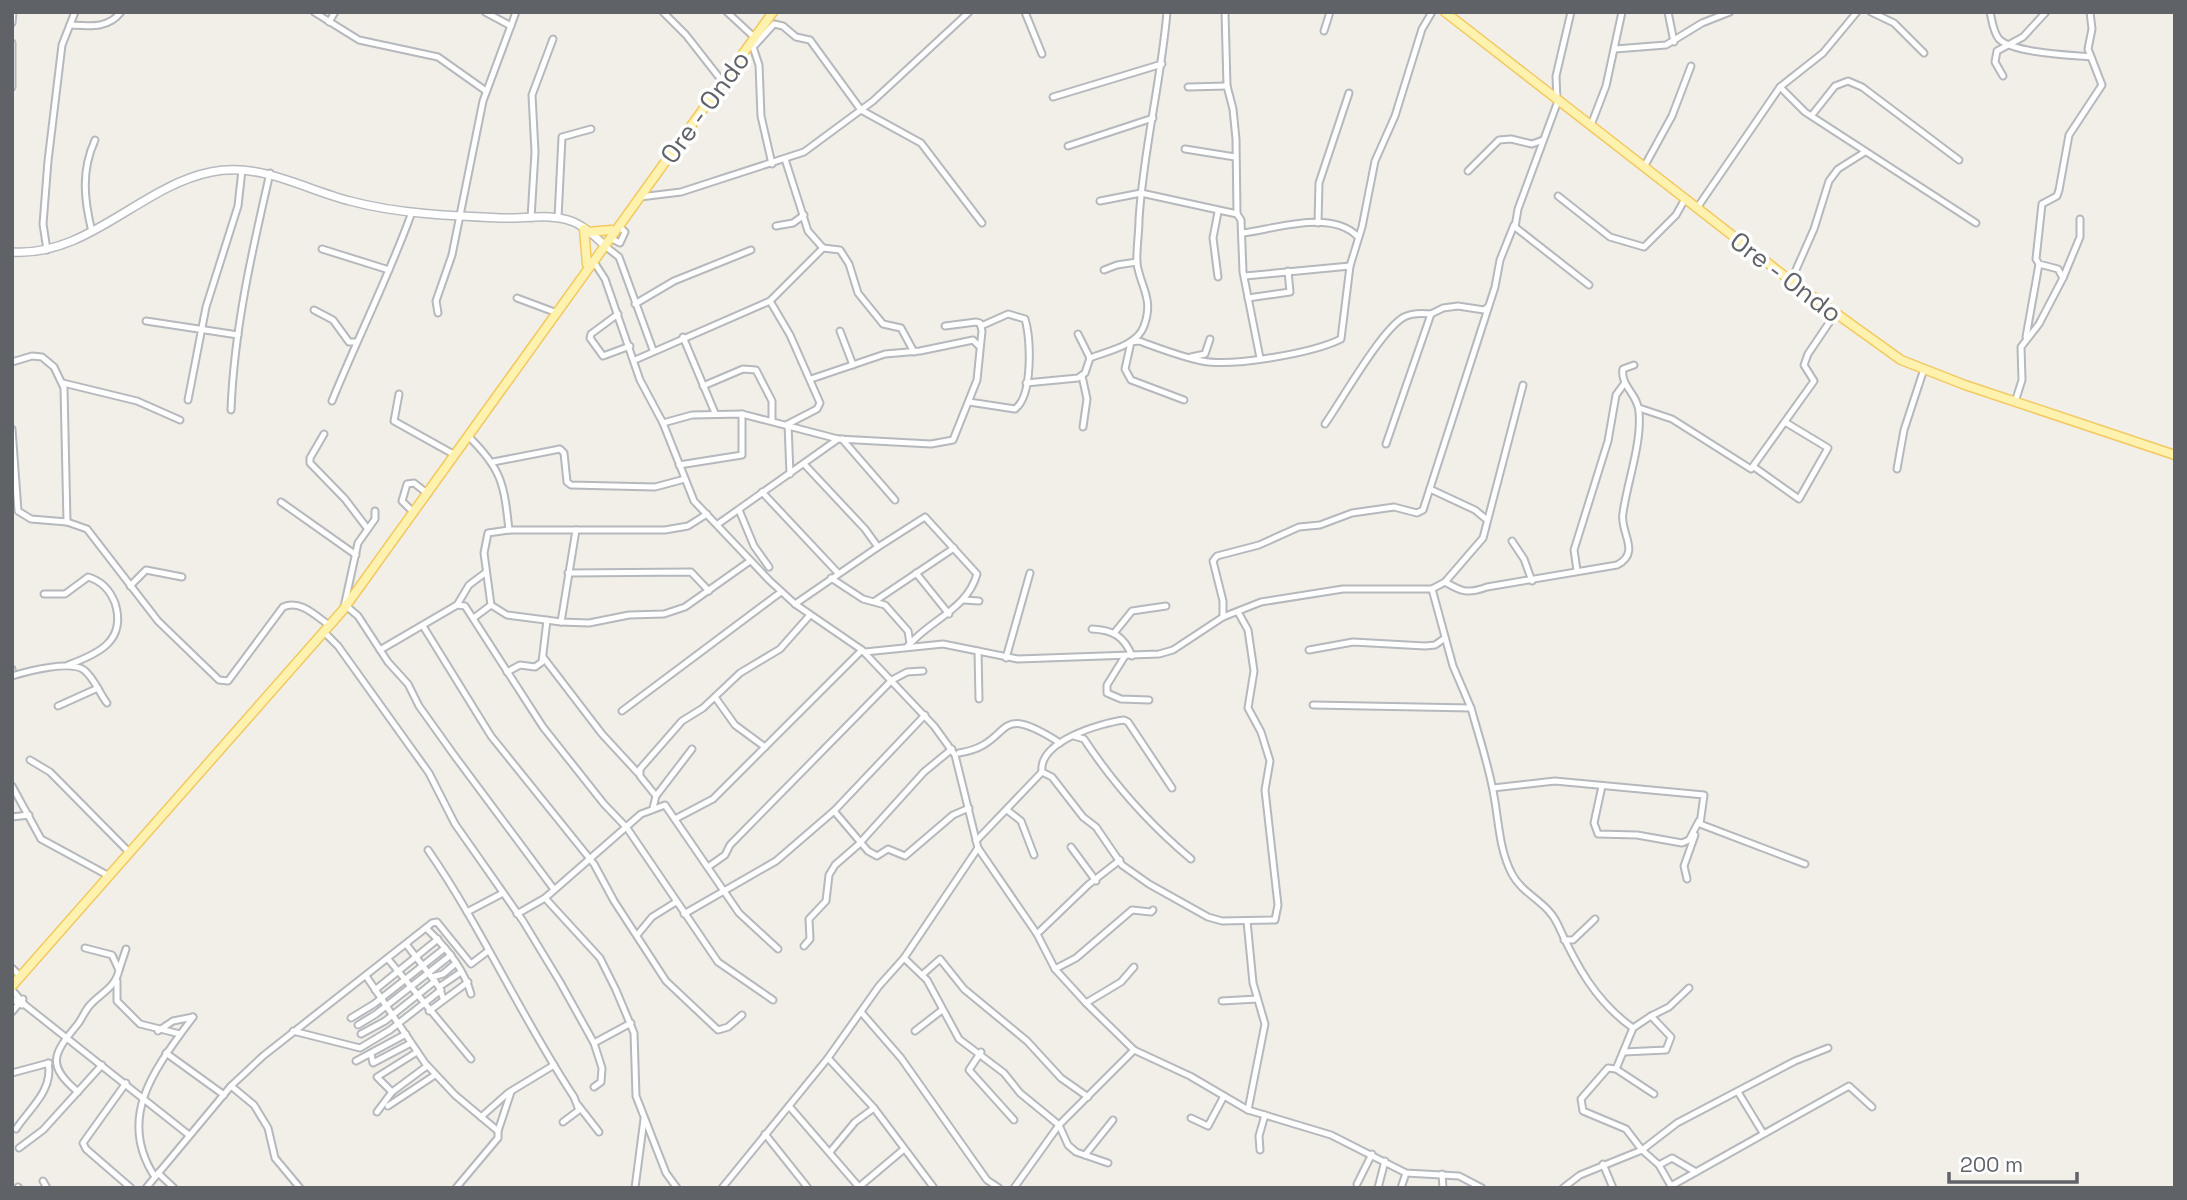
<svg xmlns="http://www.w3.org/2000/svg" width="2187" height="1200" viewBox="0 0 2187 1200" font-family="'Space Grotesk',sans-serif">
  <style>
    .lines { fill: none; stroke-linecap: round; stroke-linejoin: round }
    .minor-casing { stroke: #b5b8bc; stroke-width: 9 }
    .secondary-casing { stroke: #b6babf; stroke-width: 10 }
    .primary-casing { stroke: #f2c960; stroke-width: 11 }
    .minor { stroke: #fff; stroke-width: 5 }
    .secondary { stroke: #fff; stroke-width: 7 }
    .primary { stroke: #fff2af; stroke-width: 8 }
    .labels { text-anchor: middle; stroke-width: 7; stroke-linejoin: round; paint-order: stroke }
    .street-label { font-size: 26px; fill: #5f6368; stroke: #fff }
  </style>
  <rect width="100%" height="100%" fill="#f1efe8"/>
  <g class="lines">
    <g class="minor-casing">
      <g id="minor">
        <polyline points="314,12 359,40 438,57 486,91"/>
        <polyline points="485,12 511,26"/>
        <polyline points="663,12 686,35 722,81"/>
        <polyline points="727,12 754,37"/>
        <polyline points="1025,12 1042,54"/>
        <polyline points="1225,12 1227,86 1233,109 1236,139 1237,214 1241,220 1243,272 1260,358"/>
        <polyline points="1668,12 1674,42"/>
        <polyline points="1871,12 1894,23 1924,53"/>
        <path d="M1990,12C1992,20 1993,32 1999,39C2013,53 2070,55 2091,57"/>
        <polyline points="329,22 335,12"/>
        <polyline points="12,23 13,12"/>
        <path d="M70,25C89,26 108,29 121,12"/>
        <polyline points="1324,31 1330,12"/>
        <polyline points="12,43 12,87"/>
        <polyline points="752,44 759,65 761,116 772,164"/>
        <polyline points="754,46 774,24 783,26 796,37 810,40 861,110 921,143 982,223"/>
        <polyline points="1615,49 1666,45 1702,23 1730,12"/>
        <polyline points="2003,76 1995,62 1997,51 2023,37 2046,12"/>
        <polyline points="1188,87 1227,86"/>
        <polyline points="1780,87 1805,112 1976,223"/>
        <polyline points="1053,97 1162,64"/>
        <polyline points="1557,100 1556,76 1571,12"/>
        <polyline points="1558,101 1518,209 1515,227 1589,285"/>
        <polyline points="1812,115 1835,86 1848,81 1862,87 1959,160"/>
        <polyline points="1591,125 1606,86 1622,12"/>
        <polyline points="1068,146 1153,118"/>
        <polyline points="1185,149 1235,157"/>
        <polyline points="785,159 808,231 823,248"/>
        <polyline points="1644,167 1672,116 1691,66"/>
        <polyline points="1468,171 1499,140 1511,139 1532,144 1543,140"/>
        <polyline points="1558,196 1610,237 1644,247 1676,215 1685,199"/>
        <polyline points="640,197 681,192 804,152 873,101 969,12"/>
        <polyline points="1100,201 1141,193 1237,214"/>
        <polyline points="1697,208 1780,87 1823,53 1857,12"/>
        <polyline points="531,218 535,152 532,95 553,39"/>
        <polyline points="558,218 562,137 591,129"/>
        <polyline points="1318,223 1319,183 1349,93"/>
        <polyline points="776,226 793,223 804,215"/>
        <path d="M92,232C84,199 81,171 95,140"/>
        <path d="M1243,233C1275,229 1332,209 1358,237"/>
        <polyline points="610,238 620,243 625,232 619,226"/>
        <polyline points="605,246 619,257 653,350"/>
        <polyline points="322,249 389,270"/>
        <polyline points="47,250 43,224 48,161 62,45 75,12"/>
        <polyline points="594,262 605,279 640,380 663,423 694,501 769,580 795,604 862,650 934,726 955,755 978,848 1037,934 1055,969 1086,1003 1134,1050 1190,1076 1248,1110 1331,1135 1406,1173 1459,1176 1482,1188"/>
        <polyline points="1104,270 1117,265 1137,262"/>
        <polyline points="1245,276 1350,266"/>
        <polyline points="1218,277 1213,238 1218,212"/>
        <polyline points="2063,278 2058,269 2039,264 2036,259 2042,204 2057,196 2059,190 2069,135 2102,85 2088,49 2092,29 2090,12"/>
        <polyline points="1791,281 1814,229 1829,181 1838,169 1865,152"/>
        <polyline points="517,298 557,313"/>
        <polyline points="1248,298 1290,292 1288,271"/>
        <polyline points="770,301 790,335 820,403 817,409 788,424"/>
        <polyline points="635,304 674,281 751,250"/>
        <polyline points="314,310 333,320 349,342 356,342"/>
        <polyline points="438,313 436,301 452,255 483,101 516,12"/>
        <polyline points="618,314 591,334 590,338 603,356 630,346"/>
        <polyline points="146,321 238,335"/>
        <polyline points="840,331 853,365"/>
        <polyline points="1078,334 1090,358"/>
        <polyline points="683,337 715,413"/>
        <polyline points="2026,337 2039,264"/>
        <polyline points="1191,357 1205,354 1210,339"/>
        <path d="M1090,358C1107,351 1137,346 1144,326C1154,299 1141,288 1137,264C1136,250 1139,234 1139,220C1143,150 1161,83 1167,12"/>
        <polyline points="635,360 770,301 823,248 840,250 849,264 858,293 883,324 901,328 914,352"/>
        <polyline points="12,362 32,356 42,357 54,367 64,388 67,522"/>
        <polyline points="1082,376 1087,399 1083,427"/>
        <polyline points="811,379 885,354 920,351 973,340 979,346"/>
        <polyline points="63,383 137,401 180,420"/>
        <polyline points="1026,383 1078,378 1085,373 1090,358"/>
        <polyline points="703,386 743,369 756,370 772,401 772,419"/>
        <polyline points="399,394 394,421 455,455"/>
        <polyline points="188,400 206,307 238,206 242,170"/>
        <path d="M1184,400L1131,380L1125,369L1131,342L1139,341C1159,348 1181,357 1202,361C1233,367 1313,353 1341,339L1350,266L1362,227L1375,161L1395,116L1422,29L1432,12"/>
        <path d="M332,401C358,337 389,276 412,212"/>
        <path d="M969,402L1015,409C1033,396 1031,339 1025,319L1008,314L981,326"/>
        <polyline points="2015,402 2022,380 2021,347 2039,324 2063,278 2080,237 2080,219"/>
        <polyline points="1639,408 1672,419 1751,469 1814,381 1804,365 1808,354 1835,314"/>
        <path d="M231,410C234,330 252,251 270,173"/>
        <polyline points="663,423 692,415 742,414 838,439 931,444 953,440 977,380 982,331 980,323 976,322 945,326"/>
        <polyline points="788,424 790,474"/>
        <path d="M1325,424C1342,400 1381,330 1404,317C1412,313 1422,313 1431,314"/>
        <path d="M12,429L18,511L31,519L67,522L87,529L158,621L219,680L228,681L283,607C300,599 316,616 330,626"/>
        <polyline points="324,434 310,458 310,463 345,499 367,528"/>
        <path d="M468,436C502,469 504,484 509,530"/>
        <polyline points="842,439 895,500"/>
        <polyline points="1386,444 1431,314 1443,308 1458,306 1484,310 1488,307"/>
        <polyline points="493,462 560,449 564,453 567,482 571,485 655,487 685,479"/>
        <polyline points="679,465 742,455 742,414"/>
        <polyline points="1754,467 1799,499 1828,448 1785,422"/>
        <polyline points="1897,469 1904,430 1924,369"/>
        <polyline points="1430,489 1475,510 1486,519"/>
        <polyline points="762,492 838,573"/>
        <polyline points="281,502 356,555"/>
        <polyline points="739,510 754,546 769,567"/>
        <polyline points="414,513 402,501 407,484 414,483 428,494"/>
        <polyline points="707,514 688,526 665,530 509,530 488,533 484,553 491,605 507,615 561,622 589,623 629,615 664,614 685,607 750,561"/>
        <polyline points="718,524 838,439"/>
        <polyline points="1512,541 1524,559 1532,581"/>
        <path d="M878,547L925,517L977,574C967,610 929,620 907,647"/>
        <polyline points="1577,570 1574,550 1608,441 1616,395 1624,384"/>
        <polyline points="568,573 691,572 709,591"/>
        <polyline points="916,573 949,614"/>
        <polyline points="831,578 863,599 885,605 908,631 910,643"/>
        <path d="M1445,582C1462,592 1468,594 1487,587L1617,565C1642,552 1619,532 1623,513C1627,483 1642,443 1639,412C1638,394 1620,386 1623,369L1634,365"/>
        <polyline points="130,586 146,570 182,577"/>
        <polyline points="1432,589 1453,666 1471,708"/>
        <path d="M44,594H65L88,577C102,581 110,590 115,603C127,641 98,654 68,665"/>
        <polyline points="964,600 979,601"/>
        <polyline points="875,601 954,548"/>
        <polyline points="795,604 878,547 865,529 805,465"/>
        <polyline points="345,605 358,616 388,662 408,684 419,706 454,755 553,888"/>
        <polyline points="457,605 469,585 485,573"/>
        <polyline points="344,607 358,543 375,519 375,511"/>
        <polyline points="475,617 491,605"/>
        <polyline points="1223,617 1223,601 1213,561 1217,556 1259,545 1299,527 1320,525 1352,513 1394,507 1417,513 1423,510 1495,287 1500,260 1514,225"/>
        <polyline points="561,622 576,530"/>
        <polyline points="423,626 491,736 594,864 614,901 666,981 718,1030 728,1027 742,1015"/>
        <path d="M1092,629C1113,630 1124,636 1132,656"/>
        <polyline points="324,632 338,646 429,773 455,824 523,921 560,982 594,1043 602,1068 601,1082 594,1087"/>
        <polyline points="1115,632 1132,611 1166,606"/>
        <polyline points="380,650 457,605 465,606 543,727 604,804 627,828 718,962 773,1000"/>
        <polyline points="1309,650 1353,642 1425,646 1435,645 1445,638"/>
        <polyline points="978,651 979,699"/>
        <polyline points="865,652 943,644 1018,659 1159,654 1173,650 1223,617 1261,602 1343,589 1432,589 1445,582 1483,538 1523,385"/>
        <polyline points="1125,656 1107,685 1107,693 1121,699 1149,700"/>
        <polyline points="543,657 602,734 638,773"/>
        <polyline points="1006,658 1030,573"/>
        <polyline points="12,669 12,670"/>
        <polyline points="507,672 520,665 535,667 542,662 547,620"/>
        <path d="M12,676C28,671 71,660 84,670C95,679 99,693 107,703"/>
        <polyline points="715,697 735,725 765,747"/>
        <path d="M1313,705L1471,708C1479,737 1489,766 1494,796C1499,823 1499,849 1512,874C1523,895 1548,902 1558,925C1576,965 1596,1002 1633,1028L1616,1069L1608,1068L1581,1099L1583,1111L1626,1129L1642,1150L1677,1123L1795,1061L1828,1048"/>
        <polyline points="58,706 98,688"/>
        <polyline points="622,711 781,592"/>
        <path d="M1074,736L1084,739C1115,786 1148,823 1191,859"/>
        <path d="M959,753C1016,744 990,698 1060,743"/>
        <polyline points="30,760 50,772 130,853"/>
        <polyline points="1042,772 1052,777 1083,817 1096,827 1122,865 1149,884 1208,917 1222,921 1275,920 1278,905 1265,790 1270,761 1261,732 1248,708 1254,671 1248,630 1238,612"/>
        <polyline points="12,786 41,839 109,876"/>
        <polyline points="1602,786 1594,823 1598,834 1637,835 1682,843 1689,840 1699,821"/>
        <polyline points="1493,788 1555,781 1704,795 1700,824 1805,864"/>
        <polyline points="656,796 692,749"/>
        <polyline points="653,808 656,796 640,776 640,769 682,721 703,708 740,673 780,649 810,615"/>
        <polyline points="1007,810 1021,821 1034,855"/>
        <polyline points="834,811 868,851 877,856 888,849 905,856 953,815 969,808"/>
        <polyline points="12,817 29,815"/>
        <polyline points="675,819 713,799 862,650"/>
        <path d="M976,841L1042,772C1038,741 1101,723 1124,720L1128,722L1172,788"/>
        <polyline points="1071,847 1096,881"/>
        <path d="M428,850C482,928 521,1017 574,1097L579,1110L563,1122"/>
        <polyline points="708,867 725,855 730,845 892,680 907,672 923,671"/>
        <polyline points="1687,879 1684,866 1695,835"/>
        <polyline points="545,898 600,958 616,990 634,1033 636,1096 666,1173 677,1188"/>
        <polyline points="467,912 503,893"/>
        <polyline points="517,914 545,898 641,814 665,805 739,913 778,949"/>
        <polyline points="684,914 776,861 834,811 925,715"/>
        <polyline points="1247,921 1253,983 1265,1024 1248,1110"/>
        <path d="M426,928C445,946 464,969 471,994"/>
        <polyline points="638,934 652,917 676,902"/>
        <polyline points="1037,934 1088,885 1120,860"/>
        <polyline points="1564,940 1573,940 1595,919"/>
        <polyline points="406,944 439,987 443,998"/>
        <polyline points="804,946 810,939 809,919 826,901 829,875 835,865 858,845 924,772 952,749"/>
        <polyline points="904,958 927,980 959,1039 1004,1073 1020,1093 1059,1125 1068,1145 1076,1152 1108,1163"/>
        <polyline points="388,959 471,1059"/>
        <polyline points="12,968 21,977"/>
        <polyline points="1055,969 1076,958 1132,910 1151,912 1153,910"/>
        <polyline points="119,970 126,949"/>
        <polyline points="922,975 940,959 964,989 1027,1041 1061,1078 1088,1097"/>
        <polyline points="366,976 425,1063 455,1095 498,1131 498,1138 456,1188"/>
        <polyline points="432,977 443,974 456,963"/>
        <polyline points="117,981 117,1001 140,1024 180,1034"/>
        <polyline points="439,987 461,972"/>
        <polyline points="12,990 25,1005 189,1135"/>
        <polyline points="375,990 438,939"/>
        <polyline points="12,999 22,1005"/>
        <polyline points="1222,1001 1257,999"/>
        <polyline points="1086,1003 1121,982 1134,967"/>
        <polyline points="429,1011 468,982"/>
        <polyline points="12,1012 23,999"/>
        <polyline points="861,1012 901,1058 987,1180 999,1188"/>
        <polyline points="1651,1016 1669,1007 1689,988"/>
        <polyline points="351,1018 374,1004 445,948"/>
        <polyline points="358,1025 376,1014 451,955"/>
        <polyline points="158,1031 173,1021 193,1017"/>
        <polyline points="293,1031 360,1048 390,1030 441,990"/>
        <polyline points="915,1031 942,1010"/>
        <polyline points="361,1034 385,1021 435,981"/>
        <polyline points="594,1043 631,1023"/>
        <polyline points="981,1052 969,1070 1014,1120"/>
        <polyline points="1624,1052 1666,1050 1671,1037 1651,1016 1633,1028"/>
        <polyline points="166,1053 224,1095"/>
        <polyline points="371,1054 373,1063 411,1043"/>
        <polyline points="828,1058 874,1108 934,1188"/>
        <polyline points="356,1061 406,1034"/>
        <polyline points="1616,1069 1654,1094"/>
        <polyline points="12,1073 49,1063"/>
        <polyline points="126,1083 83,1143 86,1149 131,1188"/>
        <polyline points="231,1086 254,1105 268,1128 275,1158 300,1188"/>
        <path d="M78,1092C46,1065 53,1054 77,1025C83,1018 85,1009 92,1003C103,992 116,986 119,970L112,955L85,948"/>
        <polyline points="392,1092 377,1077 417,1052"/>
        <polyline points="1738,1092 1763,1133"/>
        <polyline points="578,1105 599,1132"/>
        <polyline points="388,1106 435,1075"/>
        <polyline points="789,1106 859,1187"/>
        <polyline points="377,1112 392,1092 427,1066"/>
        <polyline points="481,1117 508,1093 554,1065"/>
        <polyline points="1191,1118 1208,1126 1224,1096"/>
        <path d="M16,1129C29,1109 54,1090 48,1063"/>
        <polyline points="498,1131 511,1092"/>
        <polyline points="765,1134 808,1188"/>
        <polyline points="19,1148 43,1130 102,1065"/>
        <polyline points="1260,1150 1259,1136 1265,1115"/>
        <polyline points="830,1152 855,1122 874,1108"/>
        <polyline points="1085,1155 1113,1120"/>
        <polyline points="1603,1164 1613,1188"/>
        <polyline points="1659,1165 1672,1158 1696,1172"/>
        <polyline points="158,1173 174,1188"/>
        <polyline points="1442,1174 1443,1188"/>
        <path d="M155,1177C115,1116 157,1066 193,1017"/>
        <polyline points="43,1181 47,1188"/>
        <polyline points="1357,1184 1372,1154"/>
        <polyline points="18,1187 19,1188"/>
        <polyline points="859,1187 904,1149"/>
        <polyline points="146,1188 231,1086 263,1056 432,923 437,922 471,964 488,951"/>
        <polyline points="635,1188 644,1119"/>
        <polyline points="722,1188 828,1058 879,986 904,958 978,848"/>
        <polyline points="1014,1188 1059,1125 1134,1050"/>
        <polyline points="1378,1188 1385,1161"/>
        <polyline points="1401,1188 1406,1173"/>
        <polyline points="1563,1188 1580,1175 1642,1150 1659,1165 1671,1186 1849,1086 1872,1107"/>
      </g>
    </g>
    <g class="secondary-casing">
      <path id="secondary" d="M12,252C88,257 141,186 211,172C261,162 303,189 350,201C399,214 452,216 502,218C524,219 551,213 571,221C583,225 596,237 605,246"/>
    </g>
    <g class="primary-casing">
      <g id="primary">
        <polyline points="1445,12 1791,281 1901,360 1965,385 2175,455"/>
        <polyline points="584,229 587,264"/>
        <polyline points="588,232 611,230"/>
        <polyline points="12,986 343,610 773,12"/>
      </g>
    </g>
    <use href="#minor" class="minor"/>
    <use href="#secondary" class="secondary"/>
    <use href="#primary" class="primary"/>
  </g>
  <g class="labels">
    <g class="street-label">
      <text transform="translate(705 107) rotate(-54)" y="9">Ore - Ondo</text>
      <text transform="translate(1786 277) rotate(37)" y="9">Ore - Ondo</text>
    </g>
  </g>
  <rect width="2187" height="1200" fill="none" stroke="#5f6368" stroke-width="28"/>
  <path d="M1949 1172v10h128v-10" fill="none" stroke="#5f6368" stroke-width="3.5"/>
  <text x="1960" y="1172" font-size="21" fill="#5f6368" stroke="#ffffff" stroke-width="5" paint-order="stroke">200 m</text>
</svg>
